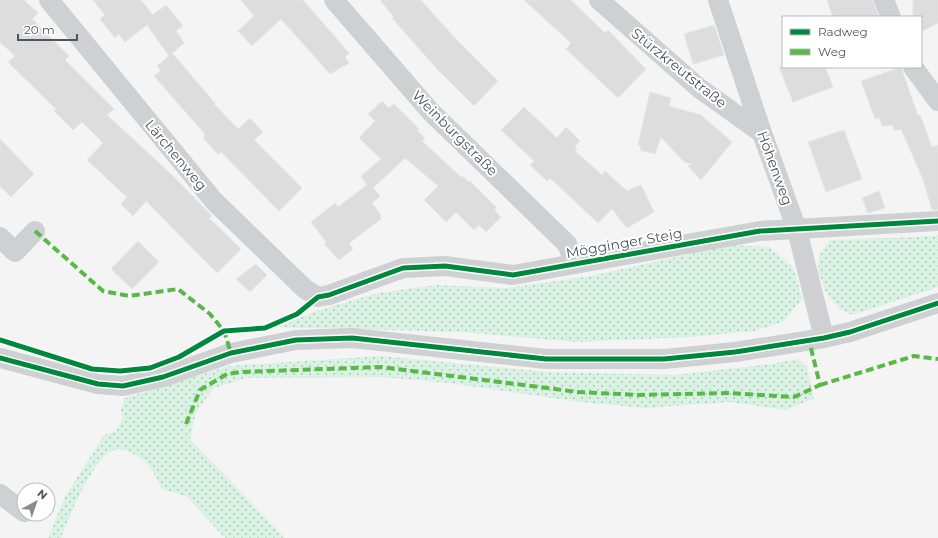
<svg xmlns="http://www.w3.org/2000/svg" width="938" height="538" viewBox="0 0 938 538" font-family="Montserrat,sans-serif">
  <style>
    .grass { fill: url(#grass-dots) }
    .building { fill: #ddddde; stroke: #e5e6e7 }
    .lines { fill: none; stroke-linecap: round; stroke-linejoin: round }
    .minor { stroke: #ced0d2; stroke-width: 20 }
    .quiet { stroke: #58b947; stroke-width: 4; stroke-dasharray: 8 4; stroke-linecap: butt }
    .cycleway-casing { stroke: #fff; stroke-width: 8 }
    .cycleway { stroke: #00873e; stroke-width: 5 }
    .labels { text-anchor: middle; stroke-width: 4; stroke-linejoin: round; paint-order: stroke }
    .street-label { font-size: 14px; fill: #4a5661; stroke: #fff }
  </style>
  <defs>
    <pattern id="grass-dots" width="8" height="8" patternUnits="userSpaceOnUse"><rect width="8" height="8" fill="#d9f2e3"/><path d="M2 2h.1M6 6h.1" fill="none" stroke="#b2c7bb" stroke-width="1.8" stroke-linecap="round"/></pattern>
  </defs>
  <rect width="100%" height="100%" fill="#f4f4f4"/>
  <g class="grass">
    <polygon points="938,235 938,287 852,315 841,310 827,295 818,272 819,255 830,240 918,237"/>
    <polygon points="730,245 769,247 794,268 802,299 783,322 754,331 691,337 577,342 461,332 277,327 319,310 378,293 436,285 506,288 591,276"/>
    <path d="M381,356L548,372L675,375L770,364L798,359L807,367L814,399L785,410L731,402L645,408L580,402L449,383L382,377L247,378L214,388L196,412L190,439L285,538H225L187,497L162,489C155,474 148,459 131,453C126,451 119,448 114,450C94,456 68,519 61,538H48L65,497L104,435L115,432L123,418L121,410L125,398L229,366Z"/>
  </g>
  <g class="building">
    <polygon points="0,0 24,0 38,13 32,19 69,56 65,60 114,109 107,115 171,174 212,216 209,218 241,249 217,273 146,201 133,216 121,204 127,197 87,160 103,143 82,122 73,130 54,111 56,109 8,62 15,56 0,42"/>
    <polygon points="93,0 141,0 153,15 166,5 183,26 176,31 184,43 169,56 147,25 125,42 119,34 115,38 100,19 105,15"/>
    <polygon points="241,0 303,0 349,53 345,57 349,63 330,74 281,19 252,46 238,31 254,16"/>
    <polygon points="380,0 421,0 454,37 498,81 474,106 439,71 392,18 394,17"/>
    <polygon points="524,0 571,0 605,33 608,30 646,69 618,98 566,49 571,43"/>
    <polygon points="827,0 873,0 879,17 833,17"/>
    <polygon points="913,0 938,0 938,23 921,32 921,17 913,17"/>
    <polygon points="714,25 724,55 693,64 684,34"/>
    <polygon points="172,53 215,103 214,104 238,129 250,118 263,132 254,140 302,188 279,211 221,152 218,154 203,138 205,134 154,76 161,71 157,66"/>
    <polygon points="779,67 825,67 833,87 793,102"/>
    <polygon points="901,67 918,116 920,115 932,147 938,145 938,210 932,210 923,179 901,129 895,131 892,125 882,126 879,118 875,119 861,81"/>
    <polygon points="650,92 671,98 669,106 701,115 732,142 701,180 688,166 692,164 684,162 661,137 655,154 640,150 641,146 638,145"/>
    <polygon points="382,101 389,108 394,104 419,129 417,130 425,138 422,141 462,178 463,176 468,182 470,181 497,208 494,210 501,217 486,232 479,225 474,230 456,212 446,222 424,200 438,186 405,158 373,188 380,196 372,203 381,215 380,217 381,219 349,243 353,249 339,260 324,244 326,242 311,222 335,203 338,207 367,185 361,176 381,159 359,138 375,121 368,114"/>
    <polygon points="524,107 557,138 566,127 580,141 575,147 577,149 575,151 602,175 605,171 627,191 641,185 654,212 627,228 612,209 598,223 550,178 547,181 530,165 534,161 501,130"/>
    <polygon points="844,130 862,179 826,192 808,142"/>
    <polygon points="0,139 34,174 11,197 0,186"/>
    <polygon points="879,191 885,208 868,213 862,198"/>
    <polygon points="138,241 159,262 132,289 111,269"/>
    <polygon points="256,264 267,275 250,292 236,279"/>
  </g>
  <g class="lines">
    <g class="minor">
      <polyline points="49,0 214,201 305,289 318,297 329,295 403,268 445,266 513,275 760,231 938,221"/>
      <polyline points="334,0 431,112 567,244 575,264"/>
      <polyline points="599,0 699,88 762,133"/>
      <polyline points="718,0 762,133 797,230 824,338"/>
      <polyline points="884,0 891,17"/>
      <polyline points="913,67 938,101"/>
      <polyline points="0,237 15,252 35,231"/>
      <polyline points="0,358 98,384 123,386 163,377 231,353 296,340 352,338 546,359 664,359 735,352 824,338 850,332 938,303"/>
      <polyline points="0,494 24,512"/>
    </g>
    <g class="quiet">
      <polyline points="35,231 103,291 129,296 178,289 210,314 224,331 231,353"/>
      <polyline points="820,385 914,356 938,359"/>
      <polyline points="186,424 200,390 227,374 241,372 381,367 578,392 639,395 728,393 794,397 820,385 809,340"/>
    </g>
    <g class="cycleway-casing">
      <g id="cycleway">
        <polyline points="0,340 92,369 120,371 150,368 179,357 224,331 265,328 297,314 318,297 329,295 403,268 445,266 513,275 760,231 938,221"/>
        <polyline points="0,358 98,384 123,386 163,377 231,353 296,340 352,338 546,359 664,359 735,352 824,338 850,332 938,303"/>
      </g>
    </g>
    <use href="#cycleway" class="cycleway"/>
  </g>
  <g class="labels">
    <g class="street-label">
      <text transform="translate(679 68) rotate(39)" y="5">Stürzkreutstraße</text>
      <text transform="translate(455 133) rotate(45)" y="5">Weinburgstraße</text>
      <text transform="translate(176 155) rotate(50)" y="5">Lärchenweg</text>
      <text transform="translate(775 168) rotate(70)" y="5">Höhenweg</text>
      <text transform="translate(624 243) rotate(-10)" y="5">Mögginger Steig</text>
    </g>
  </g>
  <rect x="782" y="16" width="140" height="52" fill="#ffffff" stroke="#b7bbc0"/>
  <rect x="790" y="29" width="20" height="6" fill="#00873e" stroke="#b7bbc0"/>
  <text x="818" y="36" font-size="12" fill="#4a5661">Radweg</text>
  <rect x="790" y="49" width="20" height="6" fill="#58b947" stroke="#b7bbc0"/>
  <text x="818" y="56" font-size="12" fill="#4a5661">Weg</text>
  <g transform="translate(36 502) rotate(40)"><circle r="19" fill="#ffffff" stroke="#b7bbc0"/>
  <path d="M0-3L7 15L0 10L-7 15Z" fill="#868d94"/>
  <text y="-6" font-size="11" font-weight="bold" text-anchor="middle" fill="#4a5661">N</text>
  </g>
  <path d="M18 34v6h59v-6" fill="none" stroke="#4a5661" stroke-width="2"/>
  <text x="24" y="34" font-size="12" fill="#4a5661" stroke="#ffffff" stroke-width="3" paint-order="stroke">20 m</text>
</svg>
